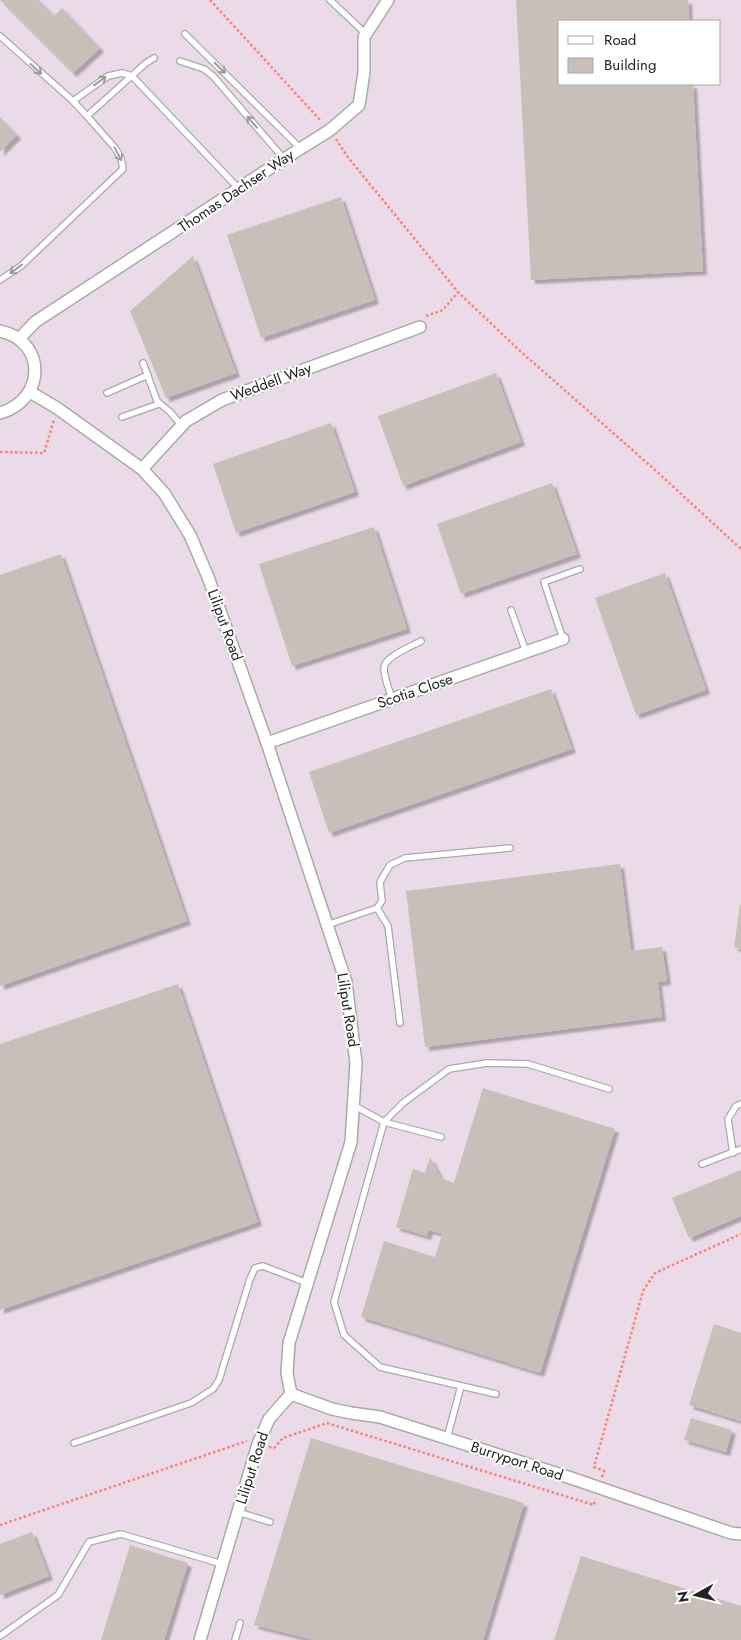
<svg xmlns="http://www.w3.org/2000/svg" width="741" height="1640" viewBox="0 0 741 1640" font-family="Jost,sans-serif">
  <style>
    .industrial { fill: #ebdbe8; fill-rule: evenodd }
    .building { fill: #c7bfb8; filter: url(#shadow) }
    .lines { fill: none; stroke-linecap: round; stroke-linejoin: round }
    .service-casing { stroke: #a9a9a9; stroke-width: 8 }
    .minor-casing { stroke: #a9a9a9; stroke-width: 14 }
    .path { stroke: #fa8072; stroke-width: 2.5; stroke-dasharray: 2.5 2.5; stroke-linecap: butt }
    .service { stroke: #fff; stroke-width: 5.5 }
    .minor { stroke: #fff; stroke-width: 11 }
    .oneway { stroke: #9c9c9c }
    .labels { text-anchor: middle; stroke-width: 4; stroke-linejoin: round; paint-order: stroke }
    .street-label { font-size: 15px; fill: #222; stroke: #fff }
  </style>
  <defs>
    <filter id="shadow"><feDropShadow dx="4" dy="4" stdDeviation="1" flood-color="#0004"/></filter>
  </defs>
  <rect width="100%" height="100%" fill="#f2efe9"/>
  <path class="industrial" d="M0,0H741V1640H0ZM560,21H720V84H560Z"/>
  <g class="building">
    <polygon points="0,0 39,0 54,16 62,8 100,48 73,73"/>
    <polygon points="516,0 688,0 689,21 560,21 560,84 693,84 703,271 531,280"/>
    <polygon points="0,117 17,135 0,152"/>
    <polygon points="341,197 375,300 261,338 227,235"/>
    <polygon points="193,256 236,373 166,398 130,311"/>
    <polygon points="496,373 521,442 403,486 378,416"/>
    <polygon points="331,423 355,492 236,533 213,464"/>
    <polygon points="552,483 577,554 461,594 437,524"/>
    <polygon points="374,527 407,629 292,666 259,564"/>
    <polygon points="61,554 187,921 0,986 0,575"/>
    <polygon points="665,573 706,690 636,715 595,598"/>
    <polygon points="551,689 572,749 329,833 309,772"/>
    <polygon points="620,864 631,951 662,947 667,981 658,982 662,1017 425,1047 406,891"/>
    <polygon points="740,905 741,905 741,949 734,947"/>
    <polygon points="178,984 258,1222 0,1310 0,1044"/>
    <polygon points="483,1088 615,1129 540,1373 361,1317 384,1241 435,1257 442,1234 429,1230 427,1236 396,1227 413,1169 425,1173 430,1157 441,1178 454,1183"/>
    <polygon points="741,1170 741,1216 689,1238 672,1198"/>
    <polygon points="714,1324 741,1333 741,1421 689,1405"/>
    <polygon points="691,1418 732,1430 726,1452 684,1440"/>
    <polygon points="311,1438 524,1503 483,1640 314,1640 254,1625"/>
    <polygon points="32,1532 49,1576 0,1595 0,1544"/>
    <polygon points="130,1545 188,1563 164,1640 101,1640"/>
    <polygon points="581,1556 741,1606 741,1640 554,1640"/>
  </g>
  <g class="lines">
    <g class="service-casing">
      <g id="service">
        <polyline points="330,0 366,34"/>
        <polyline points="185,34 300,148"/>
        <polyline points="0,36 73,101 87,116 115,148 121,158 123,169 21,266 0,280"/>
        <polyline points="180,61 204,69 213,76 284,159"/>
        <polyline points="73,101 108,76 122,73 132,76 239,189"/>
        <polyline points="87,116 146,63 154,58"/>
        <polyline points="143,363 157,401 170,412 182,426"/>
        <polyline points="107,393 148,375"/>
        <polyline points="122,417 159,404"/>
        <polyline points="511,610 526,652"/>
        <polyline points="563,639 544,582 580,569"/>
        <path d="M392,699C389,689 384,678 384,668C384,657 412,646 421,641"/>
        <polyline points="377,908 388,926 400,1023"/>
        <polyline points="327,925 377,908 382,901 380,882 390,865 405,858 510,848"/>
        <polyline points="353,1105 384,1122 441,1137"/>
        <polyline points="733,1153 728,1119 736,1106 741,1104"/>
        <polyline points="702,1164 741,1149"/>
        <polyline points="496,1394 380,1367 344,1335 334,1302 384,1122 403,1103 449,1069 487,1063 528,1064 609,1089"/>
        <polyline points="447,1438 461,1386"/>
        <polyline points="74,1443 191,1403 213,1389 219,1380 250,1279 255,1268 263,1266 307,1283"/>
        <polyline points="238,1512 270,1522"/>
        <polyline points="0,1636 58,1595 89,1542 121,1534 222,1564"/>
        <polyline points="235,1640 240,1623"/>
      </g>
    </g>
    <g class="minor-casing">
      <g id="minor">
        <path d="M0,331C47,341 46,400 0,413"/>
        <polyline points="19,339 35,322 284,159 330,130 359,105 364,72 364,37 388,0"/>
        <polyline points="30,392 57,408 142,469 164,493 190,535 208,577 267,743 346,982 356,1063 351,1142 289,1343 287,1373 291,1394 269,1419 258,1444 200,1640"/>
        <polyline points="142,469 186,421 222,400 420,327"/>
        <polyline points="267,743 563,639"/>
        <polyline points="291,1394 332,1409 351,1413 380,1417 571,1478 731,1533 741,1534"/>
      </g>
    </g>
    <g class="path">
      <polyline points="210,0 321,121"/>
      <polyline points="336,139 347,156 458,292 519,350 654,469 741,549"/>
      <polyline points="426,316 443,310 458,292"/>
      <polyline points="0,452 44,453 54,420"/>
      <polyline points="269,1447 274,1448 283,1438 327,1423 594,1505 595,1499"/>
      <polyline points="602,1477 604,1471 594,1467 643,1291 655,1273 741,1234"/>
      <polyline points="0,1525 247,1441"/>
    </g>
    <use href="#service" class="service"/>
    <use href="#minor" class="minor"/>
  </g>
  <defs><path id="oneway-shaft" d="M-6 0H5M1.5-3L5.5 0L1.5 3" fill="none" stroke-width="1.6" stroke-linecap="round" stroke-linejoin="round" transform="scale(1.25)"/></defs>
  <g class="oneway">
    <use href="#oneway-shaft" transform="translate(220 68) rotate(45)"/>
    <use href="#oneway-shaft" transform="translate(36 69) rotate(42)"/>
    <use href="#oneway-shaft" transform="translate(100 81) rotate(-36)"/>
    <use href="#oneway-shaft" transform="translate(252 122) rotate(-131)"/>
    <use href="#oneway-shaft" transform="translate(118 154) rotate(62)"/>
    <use href="#oneway-shaft" transform="translate(16 269) rotate(144)"/>
  </g>
  <g class="labels">
    <g class="street-label">
      <text transform="translate(236 191) rotate(-34)" y="5">Thomas Dachser Way</text>
      <text transform="translate(271 382) rotate(-20)" y="5">Weddell Way</text>
      <text transform="translate(225 625) rotate(70)" y="5">Liliput Road</text>
      <text transform="translate(415 691) rotate(-19)" y="5">Scotia Close</text>
      <text transform="translate(348 1010) rotate(81)" y="5">Liliput Road</text>
      <text transform="translate(517 1461) rotate(18)" y="5">Burryport Road</text>
      <text transform="translate(252 1468) rotate(-72)" y="5">Liliput Road</text>
    </g>
  </g>
  <rect x="558" y="20" width="162" height="65" fill="#ffffff" stroke="#a7a7a7"/>
  <rect x="568" y="36" width="25" height="8" fill="#ffffff" stroke="#a7a7a7"/>
  <text x="604" y="45" font-size="15" fill="#222222">Road</text>
  <rect x="568" y="58" width="25" height="15" fill="#c7bfb8" stroke="#a7a7a7"/>
  <text x="604" y="70" font-size="15" fill="#222222">Building</text>
  <g transform="translate(696 1595) rotate(262)" stroke="#ffffff" stroke-width="4" paint-order="stroke">
  <path d="M0-4L9 19L0 12L-9 19Z" fill="#222222"/>
  <text y="-8" font-size="14" font-weight="bold" text-anchor="middle" fill="#222222">N</text>
  </g>
</svg>
